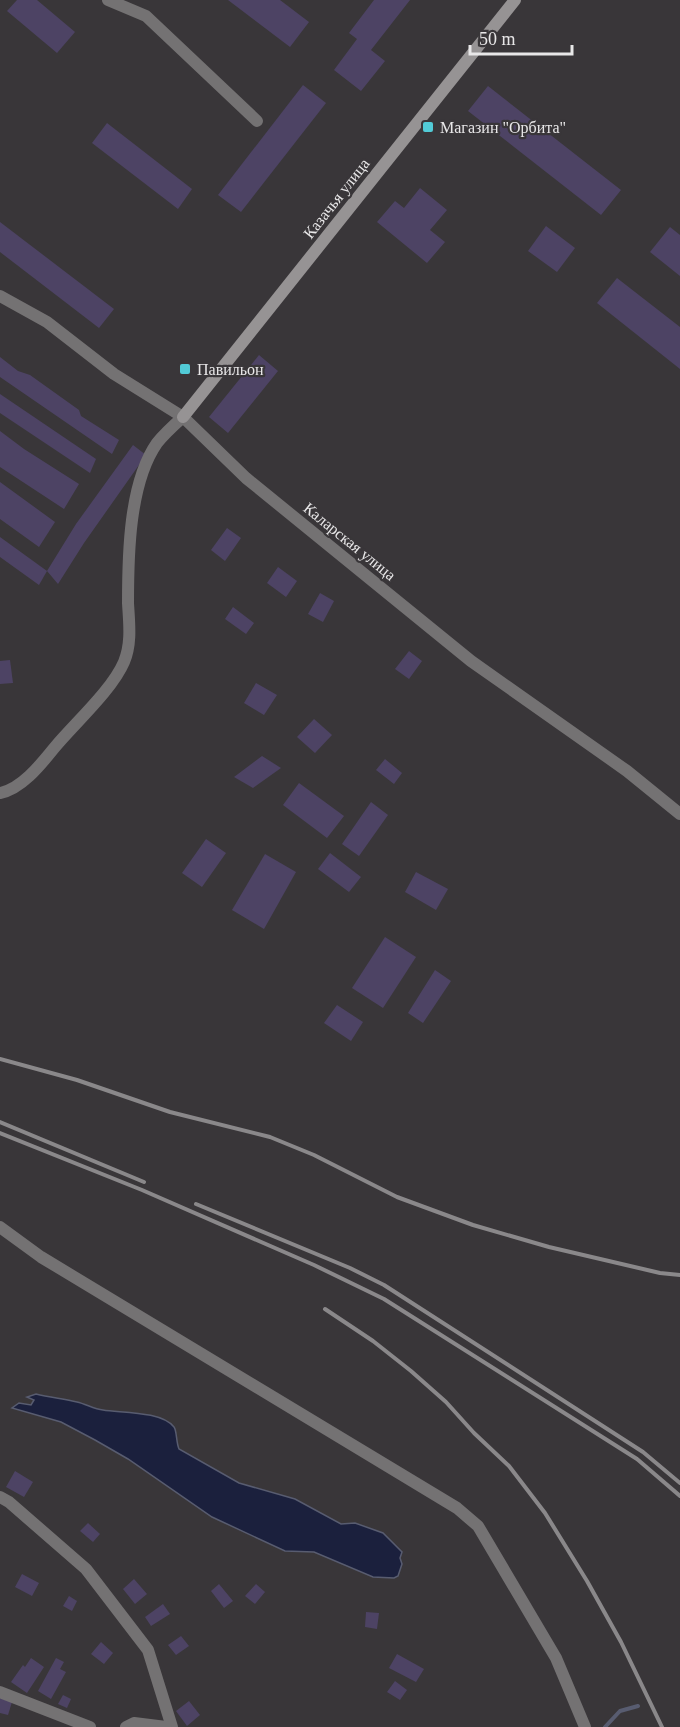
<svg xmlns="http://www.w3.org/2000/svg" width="680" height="1727" viewBox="0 0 680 1727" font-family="'Times New Roman',serif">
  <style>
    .water { fill: #1b203d; stroke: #585c70; stroke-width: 1.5 }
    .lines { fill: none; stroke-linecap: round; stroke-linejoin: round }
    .stream { stroke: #585c70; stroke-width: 4 }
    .building { fill: #4d4364 }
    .street { stroke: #747273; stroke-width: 12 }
    .secondary { stroke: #969394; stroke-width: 12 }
    .rail { stroke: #8a888a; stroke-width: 4 }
    .poi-dot { fill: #52cbd7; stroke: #393639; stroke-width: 2 }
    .labels { text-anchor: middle; stroke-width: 4.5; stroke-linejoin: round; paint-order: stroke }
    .poi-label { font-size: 16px; fill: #e8e7e8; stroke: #393639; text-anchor: start }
    .street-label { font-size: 16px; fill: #e8e7e8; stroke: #393639 }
  </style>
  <rect width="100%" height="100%" fill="#393639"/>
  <path class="water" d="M36,1394C49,1397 63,1399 77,1402C86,1404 94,1409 103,1410C122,1413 161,1411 174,1427C177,1431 176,1442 179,1449L239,1483L295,1499L341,1524L355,1523L383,1533L402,1552L400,1558L402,1564L398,1576L394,1578L373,1577L314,1552L285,1551L212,1517L128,1459L95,1440L61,1422L12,1408L19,1403L31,1405L34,1400L27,1397Z"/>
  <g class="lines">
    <polyline class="stream" points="605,1727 620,1711 638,1706"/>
  </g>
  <g class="building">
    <polygon points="17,0 37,0 75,32 57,53 7,11"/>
    <polygon points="228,0 280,0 309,22 290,47"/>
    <polygon points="374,0 410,0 371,50 385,61 361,91 334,70 357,39 349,33"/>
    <polygon points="303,85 326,103 241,212 218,195"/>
    <polygon points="488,86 621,190 601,215 468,111"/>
    <polygon points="107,123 192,189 178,209 92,143"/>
    <polygon points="420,188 447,210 430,230 445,242 427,263 377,222 395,201 404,208"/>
    <polygon points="0,222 114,309 99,328 0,252"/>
    <polygon points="546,226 575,248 557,272 528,251"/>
    <polygon points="670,227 680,235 680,276 650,252"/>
    <polygon points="617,278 680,327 680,369 597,303"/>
    <polygon points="259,355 278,371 228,433 209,417"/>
    <polygon points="0,357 18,371 30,375 79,410 81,416 119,440 112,454 0,377"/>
    <polygon points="0,394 96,459 90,473 0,413"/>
    <polygon points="0,431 24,449 79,484 64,509 0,467"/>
    <polygon points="133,445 146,455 84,543 58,584 47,571 76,524"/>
    <polygon points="0,482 55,522 39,547 0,519"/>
    <polygon points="227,528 241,538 225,561 211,550"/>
    <polygon points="0,537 47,571 39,585 0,557"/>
    <polygon points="278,567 297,581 286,597 267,583"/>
    <polygon points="320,593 334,601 323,622 308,614"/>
    <polygon points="233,607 254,623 246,634 225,619"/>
    <polygon points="409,651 422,661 409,679 395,669"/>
    <polygon points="10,660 13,683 0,684 0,661"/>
    <polygon points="256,683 277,695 264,715 244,703"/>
    <polygon points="314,719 332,735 315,753 297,737"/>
    <polygon points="262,756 281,768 253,788 234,777"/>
    <polygon points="385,759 402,773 394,784 376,770"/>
    <polygon points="299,783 344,816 327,838 283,805"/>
    <polygon points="371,802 388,815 359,856 342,844"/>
    <polygon points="206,839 226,853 202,887 182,873"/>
    <polygon points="330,853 361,877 349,892 318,869"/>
    <polygon points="265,854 296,872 264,929 232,910"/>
    <polygon points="416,872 448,889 436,910 405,892"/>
    <polygon points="385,937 416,957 383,1008 352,988"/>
    <polygon points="435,970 451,981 423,1023 408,1013"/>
    <polygon points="337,1005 363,1022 351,1041 324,1023"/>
    <polygon points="15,1471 33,1482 24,1497 6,1487"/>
    <polygon points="88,1523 100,1534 93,1542 80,1531"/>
    <polygon points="22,1574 39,1583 32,1596 15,1587"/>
    <polygon points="134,1579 147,1594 135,1604 123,1589"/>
    <polygon points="219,1584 233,1601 224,1608 211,1591"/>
    <polygon points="256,1584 265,1592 255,1604 245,1596"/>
    <polygon points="69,1596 77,1601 72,1611 63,1606"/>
    <polygon points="163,1604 170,1614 151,1626 145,1617"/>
    <polygon points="366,1612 379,1613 377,1629 365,1627"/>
    <polygon points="181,1636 189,1646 176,1655 168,1645"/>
    <polygon points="101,1642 113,1653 104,1664 91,1654"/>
    <polygon points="397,1654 424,1669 416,1682 389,1668"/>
    <polygon points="31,1658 44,1667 27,1693 11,1682 23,1665 25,1667"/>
    <polygon points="56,1658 64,1662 60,1669 66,1672 51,1699 38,1691"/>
    <polygon points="395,1681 407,1690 400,1700 387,1692"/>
    <polygon points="63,1695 71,1699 67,1708 58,1704"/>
    <polygon points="0,1698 12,1702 8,1715 0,1713"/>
    <polygon points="189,1701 200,1715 187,1726 176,1711"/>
  </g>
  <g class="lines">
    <g class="street">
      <polyline points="108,0 146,16 257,121"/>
      <polyline points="0,296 47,322 114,374 183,417 246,478 471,661 627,771 680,814"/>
      <path d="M0,793C22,789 42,763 55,747C75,723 112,690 124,662C132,643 129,622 128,603C128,555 129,483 157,443C165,433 174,425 183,417"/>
      <polyline points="0,1227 41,1257 457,1508 478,1526 556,1658 585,1727"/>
      <polyline points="0,1497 9,1502 86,1569 148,1650 172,1727"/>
      <polyline points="0,1692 90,1727"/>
      <polyline points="126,1727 134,1723 166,1727"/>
    </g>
    <polyline class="secondary" points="183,417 515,0"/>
    <g class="rail">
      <polyline points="0,1059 77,1080 170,1112 270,1137 314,1155 397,1197 473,1225 549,1247 660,1273 680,1275"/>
      <polyline points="0,1122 144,1182"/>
      <polyline points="0,1133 142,1190 314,1265 384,1299 637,1459 680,1496"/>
      <polyline points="196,1204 350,1268 384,1285 643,1452 680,1483"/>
      <polyline points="325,1309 373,1341 411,1371 446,1402 474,1433 509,1466 545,1513 587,1581 621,1642 662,1727"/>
    </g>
  </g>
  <g class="poi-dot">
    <rect x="422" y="121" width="12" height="12" rx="3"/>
    <rect x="179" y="363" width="12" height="12" rx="3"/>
  </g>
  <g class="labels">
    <g class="poi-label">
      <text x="440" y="133">Магазин "Орбита"</text>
      <text x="197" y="375">Павильон</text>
    </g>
    <g class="street-label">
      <text transform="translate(336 198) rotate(-52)" y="6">Казачья улица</text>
      <text transform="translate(350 541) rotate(39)" y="6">Каларская улица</text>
    </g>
  </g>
  <path d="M470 45v9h102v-9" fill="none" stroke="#e8e7e8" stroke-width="3"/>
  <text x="479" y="45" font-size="18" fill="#e8e7e8" stroke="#393639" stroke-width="4.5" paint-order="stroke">50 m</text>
</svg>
